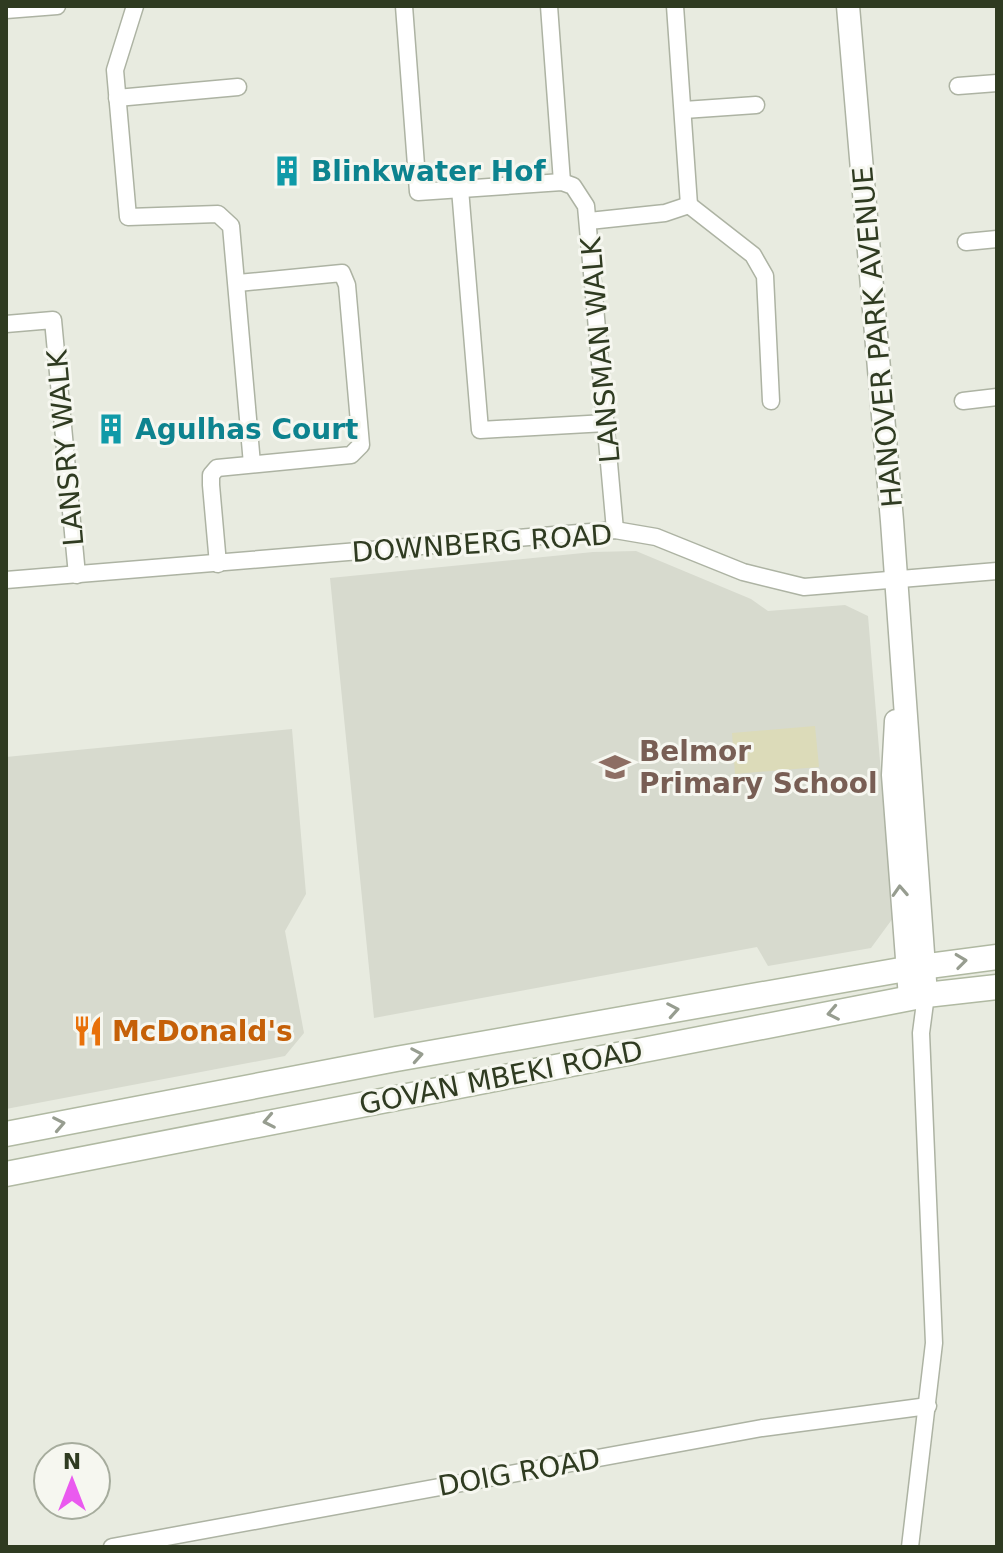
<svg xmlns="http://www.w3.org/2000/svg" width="1003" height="1553" viewBox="0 0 1003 1553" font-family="'DejaVu Sans',sans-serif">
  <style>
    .built { fill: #d7dace }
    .green { fill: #dcdbb9 }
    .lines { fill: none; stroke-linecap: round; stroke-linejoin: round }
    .minor-casing { stroke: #adb3a3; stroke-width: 19 }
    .tertiary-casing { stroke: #adb3a3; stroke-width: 25 }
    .secondary-casing { stroke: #b0b9a2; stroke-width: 27 }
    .minor { stroke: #fff; stroke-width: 16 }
    .tertiary { stroke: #fff; stroke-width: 22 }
    .secondary { stroke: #fff; stroke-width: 24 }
    .oneway { stroke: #979d90 }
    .labels { text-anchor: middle; stroke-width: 6; stroke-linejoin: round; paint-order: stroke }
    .culture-label { font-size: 28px; font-weight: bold; fill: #0d838f; stroke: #f6f7f0; text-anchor: start }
    .street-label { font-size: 28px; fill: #2f3b21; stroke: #f6f7f0 }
    .education-label { font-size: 28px; font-weight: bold; fill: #785e54; stroke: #f6f7f0; text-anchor: start }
    .food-label { font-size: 28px; font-weight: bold; fill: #c56008; stroke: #f6f7f0; text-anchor: start }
  </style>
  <rect width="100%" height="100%" fill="#e8ebe0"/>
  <g class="built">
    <polygon points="636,551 751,599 768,611 845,605 868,616 893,918 871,948 768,966 757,947 374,1018 330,578 593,552"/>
    <polygon points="292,729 306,894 285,931 304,1033 285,1056 6,1109 6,757"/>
  </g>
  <polygon class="green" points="815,726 819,767 735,774 732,733"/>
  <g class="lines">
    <g class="minor-casing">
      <g id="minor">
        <polyline points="135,6 115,70 128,217 218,214 231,226 252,464"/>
        <polyline points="404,6 418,192 562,182 573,186 586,206 615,530"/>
        <polyline points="549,6 562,182"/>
        <polyline points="675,6 689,205"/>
        <polyline points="6,10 57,6"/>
        <polyline points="958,86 997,83"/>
        <polyline points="117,98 238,87"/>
        <polyline points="684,110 756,105"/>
        <polyline points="460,189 480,430 606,423"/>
        <polyline points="689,205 753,255 765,276 771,401"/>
        <polyline points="589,221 665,213 689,205"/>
        <polyline points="966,242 997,239"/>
        <polyline points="6,324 53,320 77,575"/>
        <polyline points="963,401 997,397"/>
        <polyline points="218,564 211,485 211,475 217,468 351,455 361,445 347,285 342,273 238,283"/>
        <polyline points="6,580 615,530 656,537 743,572 804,587 997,571"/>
        <polyline points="112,1547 762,1428 928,1406"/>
        <polyline points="910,1547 934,1343 921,1033 926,995"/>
      </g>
    </g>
    <g class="tertiary-casing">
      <g id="tertiary">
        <polyline points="848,6 892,521 926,995"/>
        <polyline points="896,721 893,775 910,998"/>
      </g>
    </g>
    <g class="secondary-casing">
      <g id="secondary">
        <polyline points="6,1134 396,1059 906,969 997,957"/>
        <polyline points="6,1174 926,995 997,987"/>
      </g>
    </g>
    <use href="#minor" class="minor"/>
    <use href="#tertiary" class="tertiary"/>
    <use href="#secondary" class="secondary"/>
  </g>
  <defs><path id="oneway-chevron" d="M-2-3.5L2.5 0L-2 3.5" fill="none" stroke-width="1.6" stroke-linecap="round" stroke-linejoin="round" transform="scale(2)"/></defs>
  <g class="oneway">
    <use href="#oneway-chevron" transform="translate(900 891) rotate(-93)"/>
    <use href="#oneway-chevron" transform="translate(961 961) rotate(-7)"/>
    <use href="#oneway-chevron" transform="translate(673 1010) rotate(-10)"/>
    <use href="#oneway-chevron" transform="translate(833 1013) rotate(169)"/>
    <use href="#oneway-chevron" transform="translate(417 1055) rotate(-10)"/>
    <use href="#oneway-chevron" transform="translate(269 1121) rotate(169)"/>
    <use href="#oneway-chevron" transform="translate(59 1124) rotate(-11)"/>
  </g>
  <defs>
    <g id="building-bare" transform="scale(2.4)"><path d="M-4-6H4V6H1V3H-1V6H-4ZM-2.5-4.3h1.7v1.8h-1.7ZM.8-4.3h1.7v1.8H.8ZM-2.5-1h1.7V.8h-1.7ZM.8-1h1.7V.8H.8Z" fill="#0f9aa8" stroke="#f6f7f0" stroke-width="2.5" paint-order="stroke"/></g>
    <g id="school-bare" transform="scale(2.4)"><path d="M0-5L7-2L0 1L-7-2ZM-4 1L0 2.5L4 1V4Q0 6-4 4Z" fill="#8d6e63" stroke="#f6f7f0" stroke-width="2.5" paint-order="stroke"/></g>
    <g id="restaurant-bare" transform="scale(2.4)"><path d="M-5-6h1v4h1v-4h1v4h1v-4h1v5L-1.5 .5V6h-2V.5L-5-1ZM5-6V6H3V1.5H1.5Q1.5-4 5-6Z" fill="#e8710a" stroke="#f6f7f0" stroke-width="2.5" paint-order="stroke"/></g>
  </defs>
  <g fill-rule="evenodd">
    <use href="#building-bare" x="287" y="171"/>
    <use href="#building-bare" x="111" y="429"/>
    <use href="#school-bare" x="615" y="767"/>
    <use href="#restaurant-bare" x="88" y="1031"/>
  </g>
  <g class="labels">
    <g class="culture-label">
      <text x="311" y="181">Blinkwater Hof</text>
      <text x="135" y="439">Agulhas Court</text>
    </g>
    <g class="street-label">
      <text transform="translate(877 337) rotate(-95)" y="10">HANOVER PARK AVENUE</text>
      <text transform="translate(600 350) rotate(-95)" y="10">LANSMAN WALK</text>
      <text transform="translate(65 448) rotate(-95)" y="10">LANSRY WALK</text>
      <text transform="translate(482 543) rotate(-4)" y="10">DOWNBERG ROAD</text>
      <text transform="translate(501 1077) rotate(-11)" y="10">GOVAN MBEKI ROAD</text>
      <text transform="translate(519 1472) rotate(-10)" y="10">DOIG ROAD</text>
    </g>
    <g class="education-label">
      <text x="639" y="761">Belmor<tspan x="639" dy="32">Primary School</tspan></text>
    </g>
    <g class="food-label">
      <text x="112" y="1041">McDonald's</text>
    </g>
  </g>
  <rect width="1003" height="1553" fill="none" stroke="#2f3b21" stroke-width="16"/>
  <g transform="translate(72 1481)"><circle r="38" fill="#f6f7f0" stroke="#a6ac9d" stroke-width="2"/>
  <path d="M0-6L14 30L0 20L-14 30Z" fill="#ea5aef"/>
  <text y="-12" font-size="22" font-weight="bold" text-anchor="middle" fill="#2f3b21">N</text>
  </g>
</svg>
